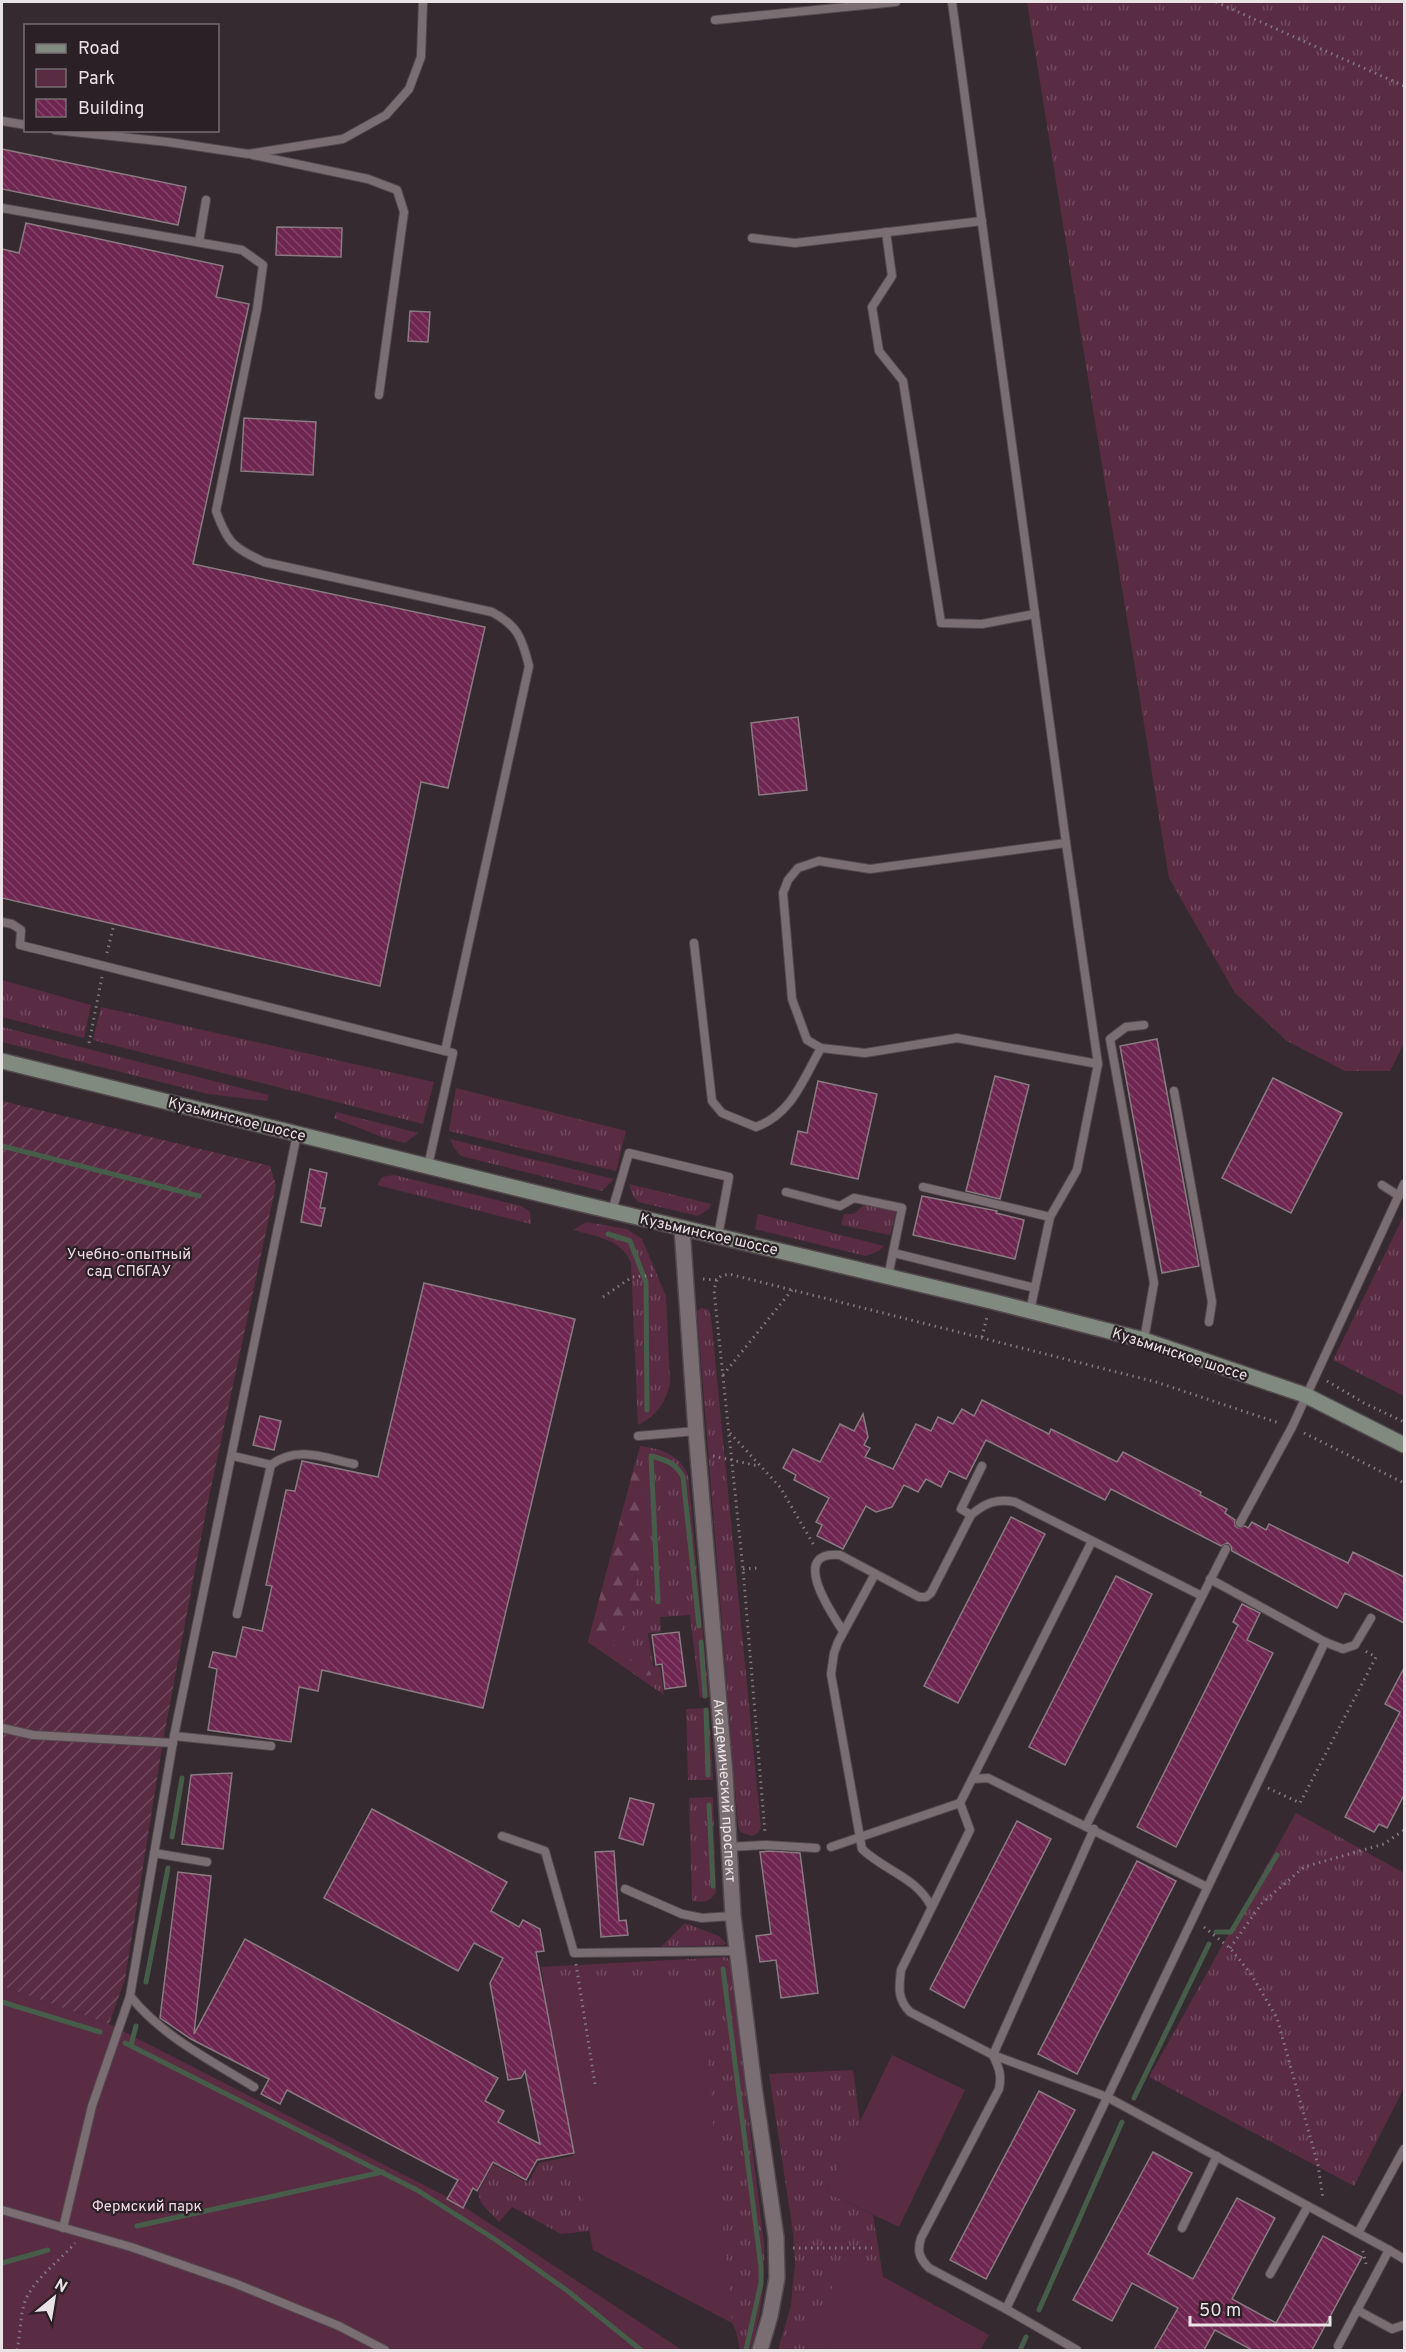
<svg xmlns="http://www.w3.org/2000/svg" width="1406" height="2352" viewBox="0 0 1406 2352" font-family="Overpass,sans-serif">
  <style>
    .grass { fill: url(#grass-tufts) }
    .forest { fill: url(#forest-firs) }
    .park { fill: #592c44 }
    .garden { fill: url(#garden-furrows) }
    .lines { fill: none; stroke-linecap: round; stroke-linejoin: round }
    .stream { stroke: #465d4a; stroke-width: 5 }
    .building { fill: url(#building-back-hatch); stroke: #887b81; stroke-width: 1.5 }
    .lane-casing { stroke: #52484d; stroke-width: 10 }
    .street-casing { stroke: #52484d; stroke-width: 18 }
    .secondary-casing { stroke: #52484d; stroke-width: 18 }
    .path { stroke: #82797d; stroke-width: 3; stroke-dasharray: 1.5 4.5; stroke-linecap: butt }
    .lane { stroke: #7a6e73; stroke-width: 8 }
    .street { stroke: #7a6e73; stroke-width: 15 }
    .secondary { stroke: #818a7e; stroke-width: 15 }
    .labels { text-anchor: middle; stroke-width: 4.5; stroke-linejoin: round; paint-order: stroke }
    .street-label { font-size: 15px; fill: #eae3e6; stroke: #2a2025 }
    .park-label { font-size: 15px; fill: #f1dae4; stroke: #2a2025 }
  </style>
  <defs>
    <pattern id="grass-tufts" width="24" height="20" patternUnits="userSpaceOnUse" patternTransform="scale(1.5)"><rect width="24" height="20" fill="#592c44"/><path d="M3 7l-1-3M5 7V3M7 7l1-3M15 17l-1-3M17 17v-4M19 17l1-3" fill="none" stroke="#714a5f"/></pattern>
    <pattern id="forest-firs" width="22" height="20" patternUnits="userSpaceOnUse" patternTransform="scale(1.5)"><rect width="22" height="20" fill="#592c44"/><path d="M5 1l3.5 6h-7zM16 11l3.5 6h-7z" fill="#714a5f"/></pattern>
    <pattern id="garden-furrows" width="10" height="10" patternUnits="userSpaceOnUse" patternTransform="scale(1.5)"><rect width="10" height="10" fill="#592c44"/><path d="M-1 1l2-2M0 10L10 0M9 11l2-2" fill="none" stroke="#714a5f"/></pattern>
    <pattern id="building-back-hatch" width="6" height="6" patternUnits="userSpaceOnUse" patternTransform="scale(1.5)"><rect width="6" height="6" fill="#6e254f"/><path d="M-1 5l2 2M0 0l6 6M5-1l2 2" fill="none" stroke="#834468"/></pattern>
  </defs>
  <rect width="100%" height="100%" fill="#352a2f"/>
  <g class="grass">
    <polygon points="1027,2 1404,2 1404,1043 1390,1071 1345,1071 1287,1041 1235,993 1169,878"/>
    <polygon points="2,980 91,1005 84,1038 2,1017"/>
    <polygon points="101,1007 434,1082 423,1124 93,1040"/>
    <polygon points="2,1027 269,1095 267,1101 208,1094 2,1042"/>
    <polygon points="456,1088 626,1131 616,1171 449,1131"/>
    <polygon points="336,1112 418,1133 405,1143 382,1137 334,1118"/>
    <polygon points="450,1139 614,1179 602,1191 461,1156 454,1148"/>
    <polygon points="394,1175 521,1206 530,1212 531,1224 377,1185 382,1177"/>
    <polygon points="629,1184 711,1204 709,1209 698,1216 638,1202 633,1196"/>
    <polygon points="865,1204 896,1211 890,1235 841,1225 844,1214 854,1214"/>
    <polygon points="758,1214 884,1246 879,1251 866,1256 755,1229"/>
    <polygon points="1404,1215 1404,1396 1333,1360"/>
    <path d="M586,1222L627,1229L642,1239L666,1296L670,1383C666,1403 656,1416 638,1425L631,1263C622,1239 595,1236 573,1230Z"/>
    <polygon points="701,1308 708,1309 711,1317 761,1828 758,1833 752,1836 740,1832 738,1825 697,1311"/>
    <path d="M640,1446C661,1449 679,1454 688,1475L709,1697L700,1698L690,1615L660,1617L661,1632L648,1633L653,1666L660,1667L664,1695L588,1642Z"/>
    <polygon points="709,1708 713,1780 688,1780 686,1709"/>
    <path d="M713,1797L716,1891C711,1903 703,1902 692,1901L689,1798Z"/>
    <polygon points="1296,1813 1404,1873 1404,2088 1354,2186 1149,2077"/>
    <polygon points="685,1923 719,1936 726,1943 724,1945 661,1947"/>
    <path d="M727,1957L730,1963L764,2244C765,2281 762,2315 750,2350H740L736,2331L732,2323L589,2231L561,2234L512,2207L499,2222L481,2203L478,2193L493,2164L528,2183L539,2163L573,2156L541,1967Z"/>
    <polygon points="853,2070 860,2122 826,2192 873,2215 883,2277 849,2259 806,2336 832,2350 778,2350 791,2305 795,2263 793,2232 769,2074"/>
  </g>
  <path class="forest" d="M635,1463L644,1472V1485L639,1510L646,1522L641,1543L646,1558L633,1579L642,1601L638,1608C624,1617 625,1609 623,1628L613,1639V1644L627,1658L644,1666L651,1673L650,1678L644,1680L588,1642Z"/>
  <g class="park">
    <polygon points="699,1975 732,2323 593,2250 542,1985"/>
    <polygon points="2,1986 109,2024 457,2202 682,2350 2,2350"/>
    <polygon points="892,2055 965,2090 899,2227 826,2192"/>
    <polygon points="849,2258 989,2335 980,2350 832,2350 805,2336"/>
  </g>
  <polygon class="garden" points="2,1101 270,1166 276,1185 207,1506 163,1741 125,1979 109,2024 2,1986"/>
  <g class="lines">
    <g class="stream">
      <polyline points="2,1146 199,1196"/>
      <polyline points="608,1234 630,1241 646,1282 647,1410"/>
      <path d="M658,1602L651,1456C666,1460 676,1463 683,1477L699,1626"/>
      <polyline points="701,1642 705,1696"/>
      <polyline points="706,1710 708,1775"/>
      <polyline points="709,1805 713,1886"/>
      <polyline points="172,1837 182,1778"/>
      <polyline points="1216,1932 1231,1932 1277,1855"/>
      <polyline points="723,1969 761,2267 761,2283 746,2350"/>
      <polyline points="146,1982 168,1868"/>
      <polyline points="2,2002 100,2032"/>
      <polyline points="125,2043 417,2190 496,2240 569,2292 641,2350"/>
      <polyline points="131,2045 136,2026"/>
      <polyline points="1134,2098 1209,1944"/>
      <polyline points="137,2226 383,2172"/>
      <polyline points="2,2263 48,2250"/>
      <polyline points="1039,2310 1122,2122"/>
      <polyline points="1020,2350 1026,2337"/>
    </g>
  </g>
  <g class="building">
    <polygon points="2,149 186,187 178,225 2,189"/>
    <polygon points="26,223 223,266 216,297 249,304 193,564 485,627 448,788 421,782 380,986 2,898 2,249 19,253"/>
    <polygon points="277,227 342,228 341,257 276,255"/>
    <polygon points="410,311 430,312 428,342 408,341"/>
    <polygon points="244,418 316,422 313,475 241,471"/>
    <polygon points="798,717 807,790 759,795 751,723"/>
    <polygon points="1157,1039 1199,1266 1162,1273 1120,1046"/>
    <polygon points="995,1076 1029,1085 1000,1199 966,1191"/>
    <polygon points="1273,1078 1342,1113 1291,1213 1222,1178"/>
    <polygon points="818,1081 877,1094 858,1179 791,1164 798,1131 807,1133"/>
    <polygon points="310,1169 327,1173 320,1208 325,1208 321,1226 301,1222"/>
    <polygon points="922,1196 997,1211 996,1213 1024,1220 1015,1259 913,1235"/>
    <polygon points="424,1283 575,1319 483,1708 322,1670 318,1691 299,1687 291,1742 208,1730 217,1669 209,1667 213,1652 236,1657 243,1627 262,1631 272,1586 266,1585 286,1490 295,1491 302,1461 378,1477"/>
    <polygon points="982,1400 1049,1434 1051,1429 1117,1462 1123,1452 1201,1492 1200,1495 1227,1509 1225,1513 1235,1520 1235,1526 1238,1528 1245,1526 1248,1528 1252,1522 1266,1530 1269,1524 1348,1563 1353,1552 1404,1577 1404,1623 1345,1593 1337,1608 1232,1551 1231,1546 1228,1543 1221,1546 1111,1489 1105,1500 986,1440 966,1479 949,1471 941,1487 926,1479 918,1492 904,1485 892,1507 876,1512 866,1506 843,1549 817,1536 822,1525 816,1522 829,1498 794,1480 796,1475 783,1468 793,1449 820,1462 840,1424 854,1431 863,1414 868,1437 864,1445 870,1448 865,1457 893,1469 916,1424 931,1431 938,1417 953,1424 962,1409 974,1416"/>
    <polygon points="260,1416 281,1421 274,1450 253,1445"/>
    <polygon points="1011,1517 1045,1534 958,1703 924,1686"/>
    <polygon points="1116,1576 1152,1594 1065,1765 1029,1747"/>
    <polygon points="1242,1604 1260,1613 1247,1640 1273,1653 1176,1847 1137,1827 1238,1625 1233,1622"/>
    <polygon points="679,1632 686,1686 665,1689 662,1664 656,1665 652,1635"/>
    <polygon points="1404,1668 1404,1795 1387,1828 1379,1824 1374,1832 1345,1817 1400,1712 1385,1704"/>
    <polygon points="232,1773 223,1849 182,1844 191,1775"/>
    <polygon points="630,1798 654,1804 643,1845 619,1838"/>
    <polygon points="372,1809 507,1882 491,1911 519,1927 523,1920 540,1929 544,1951 536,1952 574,2153 537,2160 526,2180 493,2162 477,2191 473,2188 463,2208 447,2199 458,2180 287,2090 280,2104 261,2094 269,2079 191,2039 160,2018 178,1872 211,1876 194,2034 245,1939 498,2078 485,2101 504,2111 498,2122 540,2144 525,2071 521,2078 508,2080 490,1983 503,1958 474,1943 458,1971 324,1898"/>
    <polygon points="1017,1821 1051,1839 964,2008 930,1989"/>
    <polygon points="614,1851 619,1921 626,1920 628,1935 601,1937 595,1852"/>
    <polygon points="770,1851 800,1853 818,1993 781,1998 776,1960 760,1962 756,1936 771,1934 760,1852"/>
    <polygon points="1137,1861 1176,1881 1077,2074 1038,2054"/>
    <polygon points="1039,2091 1075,2110 986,2279 950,2260"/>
    <polygon points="1153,2152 1192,2173 1148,2254 1193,2279 1237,2198 1275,2218 1232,2299 1276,2323 1323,2236 1362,2257 1312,2350 1252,2350 1215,2330 1204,2350 1154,2350 1178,2308 1132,2283 1112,2321 1073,2300"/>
  </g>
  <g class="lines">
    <g class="lane-casing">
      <g id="lane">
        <polyline points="952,2 1066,843 1098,1064 1077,1170 1050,1217"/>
        <polyline points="715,20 896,2"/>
        <polyline points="2,121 26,125"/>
        <polyline points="55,130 168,142 248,154 343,139 386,115 409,89 421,57 423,2"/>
        <polyline points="253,155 368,179 397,190 404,212 379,395"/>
        <path d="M2,208L242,250L263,265L257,309L216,511C228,544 233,547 264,562L492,612C518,626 522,638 529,666L445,1051L453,1053L428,1166"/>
        <polyline points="886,232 892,276 872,307 879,351 903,381 941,623 982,624 1035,614"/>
        <polyline points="752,238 795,243 982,221"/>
        <polyline points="199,242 206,200"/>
        <polyline points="1066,843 870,869 819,861 798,868 788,880 783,893 792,999 807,1040 821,1048 865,1053 957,1038 1098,1064"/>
        <polyline points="2,922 12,924 21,930 20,945 445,1051"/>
        <path d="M694,943L712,1101L722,1113L756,1127C792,1114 803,1079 821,1048"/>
        <polyline points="1174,1091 1212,1302 1209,1322"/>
        <polyline points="1382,1185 1399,1196"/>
        <polyline points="923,1187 1050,1217 1030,1311"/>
        <polyline points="786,1192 840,1206 854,1198 902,1208 888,1277"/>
        <polyline points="612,1211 629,1153 729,1177 718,1236"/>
        <polyline points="894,1253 1035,1288"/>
        <polyline points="1144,1340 1154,1283 1110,1039 1126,1027 1144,1025"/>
        <polyline points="638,1436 696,1431"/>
        <polyline points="233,1456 271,1465"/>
        <polyline points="971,1515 961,1509 982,1466"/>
        <polyline points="1240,1523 1292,1427 1404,1184"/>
        <path d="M875,1574L838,1642L834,1653L831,1674L862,1849C885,1871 916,1877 931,1906"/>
        <polyline points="1210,1579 1325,1642"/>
        <path d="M237,1614L271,1465C297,1445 325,1458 354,1464"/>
        <path d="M843,1631C832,1614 788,1550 840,1555L919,1597H926L931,1593L971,1515C985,1503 997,1498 1015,1502L1202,1596"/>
        <polyline points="2,1728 33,1735 173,1743"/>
        <polyline points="174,1736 271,1746"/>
        <polyline points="973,1779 988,1778 1207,1887"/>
        <path d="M960,1803L970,1830L901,1970C899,1987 897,1999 910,2012L993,2055L1107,2097L1389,2250L1338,2346"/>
        <polyline points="1086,1826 1226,1549"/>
        <polyline points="502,1836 545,1851 574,1953 737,1951"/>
        <polyline points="728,1847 766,1845 816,1848"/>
        <polyline points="831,1847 960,1803 1092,1541"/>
        <polyline points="154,1853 207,1862"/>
        <polyline points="625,1889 682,1914 702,1918 733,1916"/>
        <path d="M130,1996C163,2037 210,2060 254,2087"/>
        <polyline points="2,2210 131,2247 234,2283 339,2326 385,2350"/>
        <polyline points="63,2228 92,2106 130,1996 174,1736 297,1134"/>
        <polyline points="1182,2228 1217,2156"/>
        <polyline points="1358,2233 1404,2149"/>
        <polyline points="1389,2250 1404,2259"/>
        <polyline points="1270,2274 1308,2206"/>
        <polyline points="1006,2309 1325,1642 1343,1649 1355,1645 1371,1618"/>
        <polyline points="1357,2310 1392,2329 1404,2325"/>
        <path d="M1077,2350L1006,2309L929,2268C919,2258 917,2251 921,2238L999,2089C1002,2075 999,2068 993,2055L1094,1829"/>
      </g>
    </g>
    <g class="street-casing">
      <g id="street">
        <path id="s1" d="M682,1228L696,1431L725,1775L733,1916L754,2087L776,2237L777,2278L770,2316L760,2350"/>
      </g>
    </g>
    <g class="secondary-casing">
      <polyline id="secondary" points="2,1061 561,1199 991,1301 1144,1340 1305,1395 1404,1445"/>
    </g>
    <g class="path">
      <polyline points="1216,2 1404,86"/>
      <polyline points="107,953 114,924"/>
      <polyline points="89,1043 102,977"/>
      <polyline points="703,1279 717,1280 721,1276 729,1274 1156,1382 1279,1423"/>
      <polyline points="717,1280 714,1290 743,1569 765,1833"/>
      <polyline points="603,1297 632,1277 657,1275"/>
      <polyline points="982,1337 987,1317"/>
      <polyline points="723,1375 792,1290"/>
      <polyline points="1327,1381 1364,1403 1404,1422"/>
      <polyline points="730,1433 780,1487 815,1547"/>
      <polyline points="1304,1433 1404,1483"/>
      <polyline points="713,1456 759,1466"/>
      <polyline points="743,1569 757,1568"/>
      <polyline points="1268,1788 1300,1803 1376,1657 1365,1651"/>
      <polyline points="1204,1927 1230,1948 1251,1974 1277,2018 1318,2165 1323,2199"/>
      <polyline points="1230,1948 1262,1903 1304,1867 1384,1844 1404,1830"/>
      <polyline points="576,1964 595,2084"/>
      <polyline points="793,2248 872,2248"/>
      <polyline points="1363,2251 1366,2264"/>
      <path d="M17,2350C20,2337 20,2322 23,2308C28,2283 59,2262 75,2243"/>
    </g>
    <use href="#lane" class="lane"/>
    <use href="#street" class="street"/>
    <use href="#secondary" class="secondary"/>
  </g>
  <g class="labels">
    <g class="street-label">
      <text transform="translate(237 1119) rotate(14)" y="5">Кузьминское шоссе</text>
      <text transform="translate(709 1234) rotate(13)" y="5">Кузьминское шоссе</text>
      <text transform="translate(1180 1354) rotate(18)" y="5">Кузьминское шоссе</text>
      <text dy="5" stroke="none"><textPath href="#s1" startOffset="564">Академический проспект</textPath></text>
    </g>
    <g class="park-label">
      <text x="129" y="1259">Учебно-опытный<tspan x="129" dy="17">сад СПбГАУ</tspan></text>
      <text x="147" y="2211">Фермский парк</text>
    </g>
  </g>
  <rect width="1406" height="2352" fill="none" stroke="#eae3e6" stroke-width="6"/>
  <rect x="24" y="24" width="195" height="108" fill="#2a2025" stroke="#776e72" stroke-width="1.5"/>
  <rect x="36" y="44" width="30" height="9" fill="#818a7e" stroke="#776e72" stroke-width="1.5"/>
  <text x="78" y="54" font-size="18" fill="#eae3e6">Road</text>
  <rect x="36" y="69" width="30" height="18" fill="#592c44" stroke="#776e72" stroke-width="1.5"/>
  <text x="78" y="84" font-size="18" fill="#eae3e6">Park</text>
  <rect x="36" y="99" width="30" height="18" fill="url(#building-back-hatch)" stroke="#776e72" stroke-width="1.5"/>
  <text x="78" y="114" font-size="18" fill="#eae3e6">Building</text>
  <g transform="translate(54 2298) rotate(30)" stroke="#2a2025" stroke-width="4.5" paint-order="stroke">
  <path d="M0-4.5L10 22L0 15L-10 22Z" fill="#eae3e6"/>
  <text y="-9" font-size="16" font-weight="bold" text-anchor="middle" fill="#eae3e6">N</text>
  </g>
  <path d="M1190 2316v9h140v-9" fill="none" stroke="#eae3e6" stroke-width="3"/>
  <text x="1199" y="2316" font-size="18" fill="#eae3e6" stroke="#2a2025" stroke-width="4.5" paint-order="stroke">50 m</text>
</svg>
